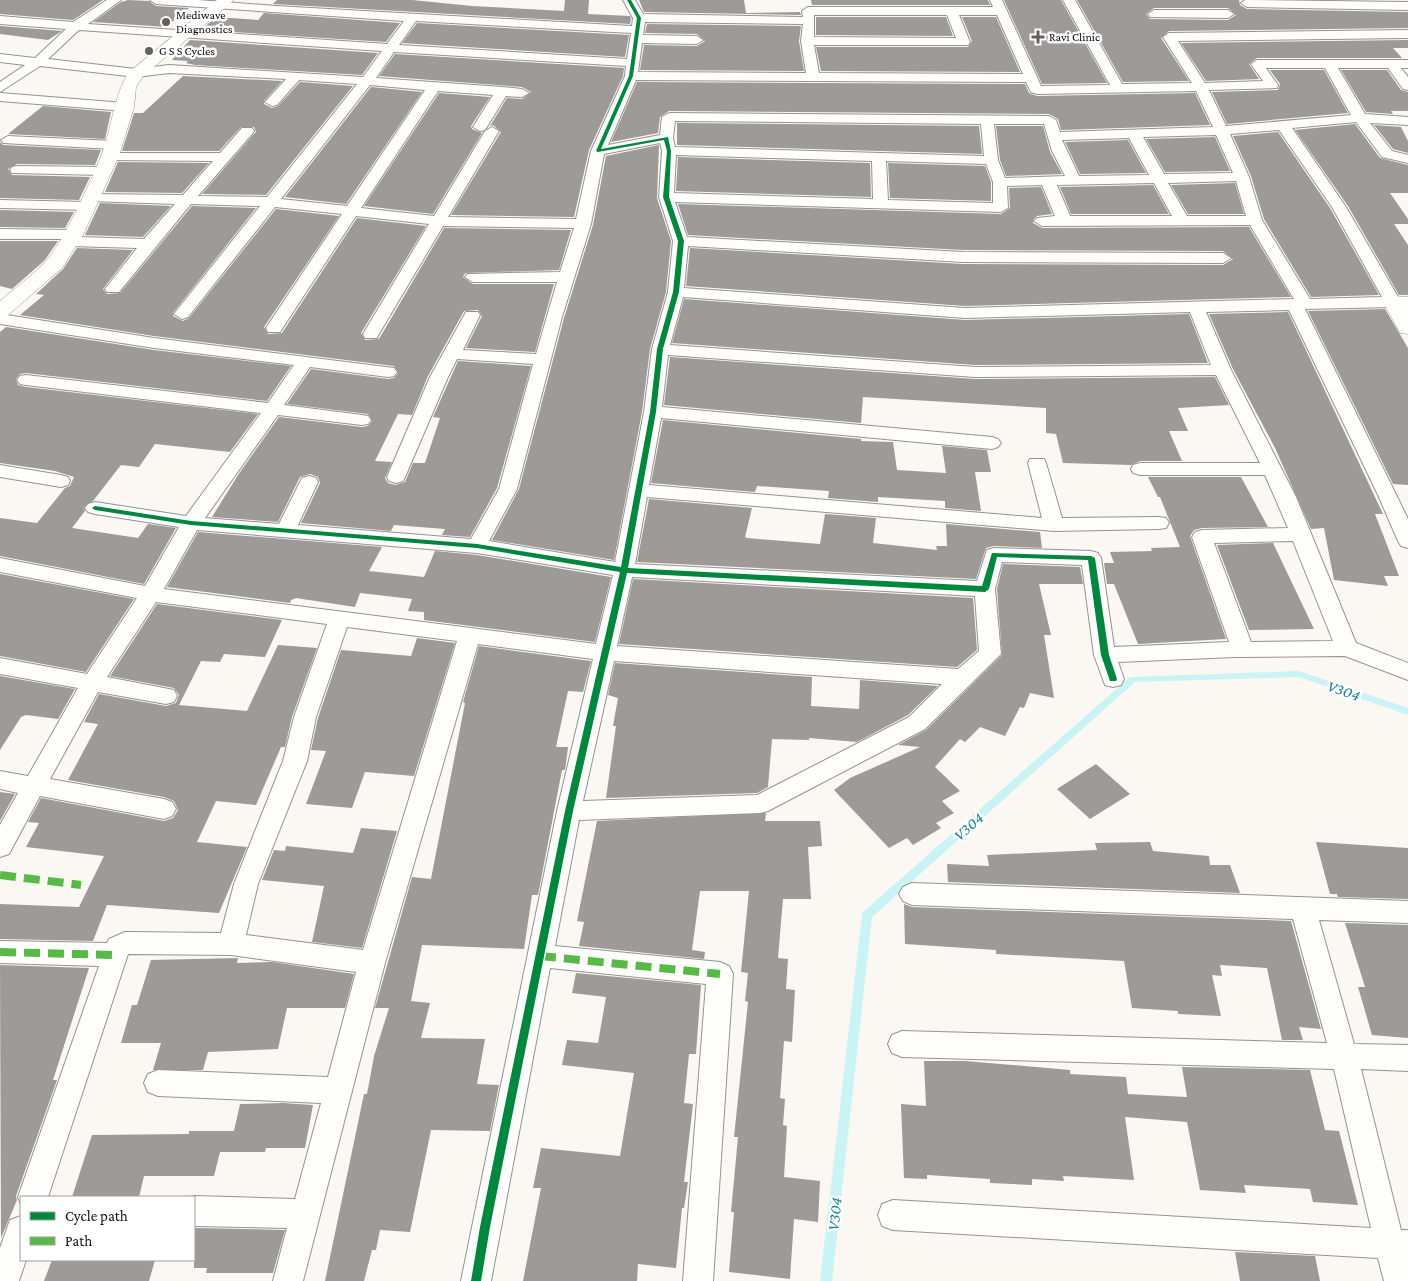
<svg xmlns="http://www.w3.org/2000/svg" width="1408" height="1281" viewBox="0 0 1408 1281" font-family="'Crimson Pro',serif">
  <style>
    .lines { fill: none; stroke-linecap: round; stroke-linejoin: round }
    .stream { fill: #c9f3f5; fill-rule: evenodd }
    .building { fill: #9e9a98; fill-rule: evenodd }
    .minor-casing { stroke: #959391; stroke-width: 2 }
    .tertiary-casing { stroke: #959391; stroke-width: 1 }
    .minor { fill: #fefefd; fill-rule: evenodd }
    .tertiary { fill: #fefefd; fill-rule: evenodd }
    .quiet { stroke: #58b947; stroke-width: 8; stroke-dasharray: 16 8; stroke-linecap: butt }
    .cycleway-casing { stroke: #fff; stroke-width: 3 }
    .cycleway { fill: #00873e; fill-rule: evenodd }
    .poi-dot { fill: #61605e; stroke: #fff; stroke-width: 2 }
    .labels { text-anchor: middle; stroke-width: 5; stroke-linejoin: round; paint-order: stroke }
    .far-poi-label { font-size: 12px; fill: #0e0e0e; stroke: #fff; text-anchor: start }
    .water-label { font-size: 16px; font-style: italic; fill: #178191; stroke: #fff }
  </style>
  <rect width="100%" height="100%" fill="#fbf7f2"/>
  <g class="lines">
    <polygon class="stream" points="1299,671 1408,708 1408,715 1299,677 1135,682 872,917 832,1281 820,1281 862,915 863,912 1130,677"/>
  </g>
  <g class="building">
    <polygon points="0,0 103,0 73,20 0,14"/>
    <polygon points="128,0 149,1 156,6 189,8 166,27 93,22 121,2"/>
    <polygon points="277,0 412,0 472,6 564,11 565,0 589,0 588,14 630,16 631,18 630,24 273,4"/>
    <polygon points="639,0 744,0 746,13 800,12 801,15 644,12"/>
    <polygon points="811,0 988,0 990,5 812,5"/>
    <polygon points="1004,0 1061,0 1107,83 1042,84"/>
    <path d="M1077,0H1239L1240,5L1247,9L1408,12V28L1169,31L1161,38L1189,81L1123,82ZM1154,8H1228L1236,15L1228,20L1150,19L1146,14Z"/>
    <polygon points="264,13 400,23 386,42 201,30 216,17 258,20"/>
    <polygon points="816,17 946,17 953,36 816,35"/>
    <polygon points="962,17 996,17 1020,72 821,71 816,47 968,47 972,41"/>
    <polygon points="417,23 629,35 625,57 402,43"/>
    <polygon points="647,24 801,26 799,41 804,71 640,70 644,45 697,46 705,41 697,34 645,33"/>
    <polygon points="0,26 62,31 48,40 0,34"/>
    <polygon points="190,40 378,53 362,75 195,65 186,63 188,61 172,60"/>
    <polygon points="1408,40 1408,48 1393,48 1402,58 1257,58 1249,64 1259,79 1206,81 1181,43"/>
    <polygon points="395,54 624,68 623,76 589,150 574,217 451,215 501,132 493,125 490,126 507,98 522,99 531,92 522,87 379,76"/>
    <polygon points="1270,70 1324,70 1348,113 1227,124 1212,92 1278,90 1280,84"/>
    <polygon points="1341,70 1387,70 1401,90 1408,92 1408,111 1391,111 1393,114 1366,112"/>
    <polygon points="183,76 282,81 264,101 264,104 272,108 278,106 300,82 353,86 266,195 202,194 253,135 256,132 254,127 241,127 219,151 122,151 134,113 143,113"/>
    <polygon points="637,82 1025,84 1029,93 1037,96 1195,93 1210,125 1061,130 1058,119 1049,114 669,111 660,117 658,133 611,142"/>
    <polygon points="371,87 422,92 346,204 285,197"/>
    <polygon points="439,93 490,97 471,126 472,129 482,133 433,214 364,206"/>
    <polygon points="43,106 111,112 105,139 8,134"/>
    <polygon points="677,123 979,126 982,154 677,145"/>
    <polygon points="1355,124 1380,158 1408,165 1408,193 1390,193 1408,219 1408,224 1394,224 1408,245 1408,295 1399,295 1348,206 1295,130"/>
    <polygon points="1374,125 1401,127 1408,141 1408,153 1393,149"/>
    <polygon points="996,126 1043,126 1050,152 1062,174 1006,176 1000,160"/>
    <polygon points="1278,132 1330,208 1379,295 1311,297 1264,219 1251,176 1233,136"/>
    <polygon points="1215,137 1230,171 1165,172 1146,139"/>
    <polygon points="1128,140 1146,173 1080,174 1065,142"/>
    <polygon points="0,142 3,145 101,150 95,165 17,164 8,169 12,175 90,177 79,200 0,198"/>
    <polygon points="659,145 657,198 671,241 666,292 650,349 642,412 614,560 492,540 519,489 564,318 593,225 606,156"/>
    <polygon points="678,157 870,163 871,197 676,191"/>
    <polygon points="118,162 209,163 182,193 105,192"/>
    <polygon points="888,163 985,166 991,182 991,201 890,198"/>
    <polygon points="1235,183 1244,214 1188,214 1171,185"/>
    <polygon points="1153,185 1169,214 1071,214 1060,187"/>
    <polygon points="1041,187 1052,214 1037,216 1033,220 1033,223 1042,228 1249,227 1291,297 965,306 686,286 690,248 963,264 1223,265 1233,259 1223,251 963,250 688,235 678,204 1001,214 1010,208 1009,188"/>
    <polygon points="100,203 171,206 143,237 85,235"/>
    <polygon points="192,206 256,208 173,313 173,316 183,321 189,318 276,209 339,216 264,327 268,334 282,333 357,218 426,226 361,333 365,340 379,339 444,228 571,230 559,270 465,273 463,277 473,284 554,284 535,352 466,348 482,316 478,310 464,311 428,376 412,415 398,414 375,461 392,462 385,478 388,483 395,485 405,482 413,463 425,463 440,418 433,417 458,361 531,366 497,488 470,537 442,535 445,529 394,525 391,531 301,523 320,483 318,477 310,474 300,477 278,522 212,517 238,475 279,417 362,427 368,426 372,421 368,414 287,404 311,369 388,379 394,378 398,373 394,366 154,336 20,315 44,295 36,294 63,269 77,248 133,250 103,289 107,294 120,293"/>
    <polygon points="0,210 74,212 65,228 0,227"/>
    <polygon points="0,241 58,241 45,260 12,289 0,286"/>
    <polygon points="684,299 965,320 1189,314 1208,363 975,365 672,343"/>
    <polygon points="1385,309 1408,348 1408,485 1393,484 1308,311"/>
    <polygon points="1288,312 1383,514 1375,514 1399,576 1384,576 1388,586 1334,580 1324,528 1311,529 1275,448 1233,369 1209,314"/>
    <polygon points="6,327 154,350 291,366 267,401 26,373 20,374 16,379 18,385 26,387 258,414 230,452 155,444 139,467 121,465 93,501 84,507 85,511 72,528 138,538 148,524 176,528 144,584 0,556 0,518 37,523 65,488 70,486 74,477 55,471 0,463 0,332"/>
    <polygon points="670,357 975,379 1215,377 1229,405 1178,408 1188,431 1169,431 1182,461 1140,461 1131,465 1063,463 1056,434 1046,433 1046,408 863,397 861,423 664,405"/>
    <polygon points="663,420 861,439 861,441 893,442 897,470 946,473 942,446 987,450 991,472 975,472 981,511 945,508 945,501 878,497 878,502 828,498 829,491 757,486 755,492 651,483"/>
    <polygon points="1148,477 1241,477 1268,527 1202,528 1194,530 1190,536 1226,639 1138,644 1114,584 1107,584 1104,563 1114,563 1110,552 1152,551 1151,548 1180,547 1160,497 1158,497"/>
    <polygon points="649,499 752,508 745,537 747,538 820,544 825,514 876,518 873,543 937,550 936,546 947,546 946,524 1040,532 1042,548 994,546 986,548 976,579 637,562"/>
    <polygon points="198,532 382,547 369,571 424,577 435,551 477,555 611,577 595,642 424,620 424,612 408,611 412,599 360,593 355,607 296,598 291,600 290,603 167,587"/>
    <polygon points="1273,543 1314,629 1249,630 1217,545"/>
    <polygon points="1003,564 1080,567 1083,584 1039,584 1051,635 1044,635 1054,698 1030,693 1024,708 1020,707 1005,736 980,727 965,742 960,739 935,767 960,791 942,801 954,813 936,823 941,828 913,845 907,838 889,848 834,790 850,778 920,747 898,745 926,730 1002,655 997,589"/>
    <polygon points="0,574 134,599 86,672 0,656"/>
    <polygon points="633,579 973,598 977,650 957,667 619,644"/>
    <polygon points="157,604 282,620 265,657 224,654 220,662 201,661 179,705 247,711 278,645 317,648 292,717 285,747 281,747 256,805 216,801 197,842 247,847 219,913 107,905 93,941 0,939 0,904 79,907 104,856 26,847 39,823 28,822 41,798 164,821 173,818 178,810 174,801 164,797 68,780 98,724 84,722 99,694 166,706 176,703 179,695 174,688 110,676"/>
    <polygon points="417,638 455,643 414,776 365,772 352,808 306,804 326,751 311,750 318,718 341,650 411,656"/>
    <polygon points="479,646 591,661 583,692 568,691 556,747 568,747 566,763 565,770 562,770 538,895 532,895 524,949 422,945 411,1001 430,1003 421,1038 485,1039 477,1084 499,1085 490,1131 431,1130 410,1232 380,1230 376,1250 372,1250 364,1281 325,1281 364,1094 367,1094 374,1056 389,1008 375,1008 412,877 431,879 465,703 463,702"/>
    <polygon points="615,663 812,677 811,706 859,709 860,680 938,686 908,715 857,742 809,738 809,740 772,739 768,787 757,793 606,798 616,726 613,726 618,698 608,695"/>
    <polygon points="0,676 75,689 58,719 26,715 21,717 0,750"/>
    <polygon points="1096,764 1130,794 1090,819 1057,789"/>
    <polygon points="0,792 15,794 0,821"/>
    <polygon points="766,813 765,821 820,821 822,846 808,847 811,899 783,899 778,958 788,959 786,989 795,990 792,1042 784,1041 780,1098 785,1099 783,1125 787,1126 784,1177 820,1181 818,1222 794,1219 790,1279 729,1272 734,1212 731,1212 738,1137 734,1137 748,1002 745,1001 748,973 741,972 749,891 700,891 692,950 705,952 704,959 579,946 584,922 577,921 597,821"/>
    <polygon points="361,828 397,831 362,948 312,942 324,886 262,880 274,850 285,851 286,846 353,853"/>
    <polygon points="1150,842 1153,851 1209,856 1210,865 1230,865 1240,893 948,882 947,864 989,866 987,855 1097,850 1095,843"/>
    <polygon points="1316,842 1408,848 1408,899 1338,897 1337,894 1330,894"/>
    <polygon points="904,904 912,907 1291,921 1321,1029 1299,1027 1303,1040 1282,1040 1267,968 1220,965 1222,976 1212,975 1221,1016 1178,1014 1178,1011 1132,1008 1124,961 996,954 996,950 905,944"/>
    <polygon points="1345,923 1408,925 1408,1038 1372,1035 1358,987 1365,987"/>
    <polygon points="238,958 237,963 272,962 354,974 345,1008 287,1008 278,1049 208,1052 203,1070 153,1070 161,1043 121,1043 132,1005 137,1005 151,960"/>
    <polygon points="0,965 89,968 53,1080 57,1080 16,1196 17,1200 1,1238"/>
    <polygon points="576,973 701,985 696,1054 689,1054 684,1103 693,1104 684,1182 688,1182 684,1208 682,1208 676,1268 638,1264 637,1281 523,1281 541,1188 533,1188 541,1148 620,1156 634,1073 562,1065 567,1040 598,1043 606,997 572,993"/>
    <polygon points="924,1061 965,1061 1070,1070 1070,1074 1126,1077 1128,1094 1187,1097 1182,1067 1310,1070 1325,1130 1339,1131 1358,1205 1313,1202 1310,1189 1244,1185 1246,1193 1200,1190 1187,1122 1125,1117 1134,1180 1063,1176 1064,1181 1032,1179 1032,1185 990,1183 990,1179 927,1175 927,1179 904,1178 901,1104 926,1106"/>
    <polygon points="283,1103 313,1105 305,1148 266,1148 265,1152 220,1152 214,1176 144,1176 139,1197 72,1197 92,1135 189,1134 189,1131 234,1131 240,1104"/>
    <polygon points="194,1228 285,1230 273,1273 206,1273 207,1268 194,1268"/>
    <polygon points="1235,1252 1315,1256 1320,1281 1240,1281"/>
    <polygon points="52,1260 155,1260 149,1281 44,1281"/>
  </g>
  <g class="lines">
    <g class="minor-casing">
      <g id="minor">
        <path d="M107,0H121L88,24L387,44L404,21L156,4L150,0H198L276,6L632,26L633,18L623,0H635L643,14L803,17L802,11L808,7H993L990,0H1002L1041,86L1110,85L1063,0H1075L1122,84L1192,83L1163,37L1169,33L1408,30V38L1178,41L1205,83L1263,81L1251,64L1257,60H1408V68H1401L1408,77V90L1403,89L1388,68H1338L1365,114L1408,117V125L1370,123L1392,151L1408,155V163L1382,157L1356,122L1292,128L1346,207L1401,302L1393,307L1305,309L1408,519V548L1401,546L1398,541L1378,495L1289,310L1206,312L1231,370L1296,497L1356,643L1408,663V680L1345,656L1235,657L1118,662L1124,679L1121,685L1113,687L1105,685L1094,655L1082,565L1002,562L995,589L1001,654L925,729L768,811L760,813L579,820L555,946L720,962L729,966L733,974L713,1281H683L706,984L550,968L491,1281H461L557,811L593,659L478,644L385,963L303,1281H273L287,1228L194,1226V1197H191L194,1196L295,1199L321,1103L158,1096L148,1092L144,1083L148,1074L158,1070L328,1077L356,972L231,955L128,954L48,1197H21V1204L18,1197L99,966L0,963V941L107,943L109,939L125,932L221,933L234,884L283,761L294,717L327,624L156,602L107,677L174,690L177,696L174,702L166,704L98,692L50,779L164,799L172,802L176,809L172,816L164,819L40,796L9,854L0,857V825L18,793L0,789V771L28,776L78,688L0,674V658L87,674L137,598L0,572V558L145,586L179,527L95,514L88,512L85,508L88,504L95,502L186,516L261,413L26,385L20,384L17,380L20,376L26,375L268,403L294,365L154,348L0,324V314L154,338L394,368L397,372L394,376L388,377L310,367L284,405L362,415L368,416L371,420L368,424L362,425L278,415L205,518L279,524L302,478L309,476L316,478L318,482L298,525L471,539L499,489L533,364L457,359L448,377L405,477L403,481L396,483L389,481L387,477L430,377L466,312H478L480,315L463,350L536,354L557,282H473L465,277L467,274L560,272L574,228L443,226L379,334L377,338H365L363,334L429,224L356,216L280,332H268L266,328L342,214L275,207L188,317L182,319L174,314L260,206L191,204L119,292H107L105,289L137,248L70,246L65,244L63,239H0V229L73,230L78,232L79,237L144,239L175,204L91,201L84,197L86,194L183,195L213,161L110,160L105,159L103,156L105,153H220L242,128H252L254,131L252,134L198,196L267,197L357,84L299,80L277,105L272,106L265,102L286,79L169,73L136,77L40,66L0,92V82L25,65L0,62V54L35,58L66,29L0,24V16L73,22ZM814,15H947L956,38L814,37ZM959,15H997L1023,74L819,73L814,45H968L970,42ZM416,21L631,33L627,59L399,45ZM645,22L803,24L801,41L806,73L638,72L642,43L697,44L703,40L697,36L643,35ZM79,30L382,51L363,77L169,65L136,69L48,59ZM394,52L626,66L625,76L591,151L576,219L448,217L499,131L492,127L485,131L434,216L361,208L438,91L493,95L473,127L480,131L485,130L506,96L522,97L529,93L522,89L502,87L376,78ZM1266,68H1325L1351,115L1226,126L1209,90L1277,88L1278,85ZM636,80L1026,82L1031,92L1037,94L1196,91L1213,127L1060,132L1056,120L1049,116L669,113L662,117L660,135L608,145ZM370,85L425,90L347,206L281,199ZM675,121L981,124L984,156L675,147L673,138ZM994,124H1044L1052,151L1065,176L1005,178L998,160ZM1279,130L1332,207L1382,297L1310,299L1262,220L1249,177L1230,134ZM1216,135L1233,173L1164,174L1143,137ZM1129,138L1149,175L1079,176L1062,140ZM660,143L662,151L659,197L673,241L668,292L652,349L644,412L615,562L489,541L517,489L562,317L591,224L604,154ZM676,155L872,161L873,199L674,193ZM886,161L986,164L993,182V203L888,200ZM1236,181L1246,216H1187L1168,183ZM1154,183L1172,216H1070L1057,185ZM1042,185L1055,216L1037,218L1034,221L1042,226L1250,225L1294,299L965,308L684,288L688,246L963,262L1223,263L1231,258L1223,253L963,252L687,237L675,202L1001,212L1008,208L1007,186ZM683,297L965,318L1190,312L1211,365L975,367L670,345ZM668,355L975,377L1216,375L1260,463H1140L1133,465L1131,469L1133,473L1140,475H1265L1288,528L1202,530L1195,532L1192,537L1229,642L1114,647L1101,558L1098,553L1091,551L994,548L987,550L977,581L635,564L647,497L1054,531L1159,529L1166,528L1169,523L1166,518L1159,517L1062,518L1046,463L1044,459H1030L1028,463L1042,518L649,485L661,418L992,449L998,447L1001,443L998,439L992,437L662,407ZM197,530L477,553L613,575L596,644L164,589ZM1293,541L1333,641L1251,642L1214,543ZM632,577L975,596L979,651L958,669L617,646ZM347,627L457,641L363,950L246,935L258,884L307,761L316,717ZM614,661L942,684L909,717L757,795L583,801Z"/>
        <polygon points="1245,0 1408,2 1408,10 1247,7 1241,3"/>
        <polygon points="1154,10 1228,10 1234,14 1228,18 1150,17 1148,14"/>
        <polygon points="0,93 125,103 132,107 125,111 0,101"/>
        <polygon points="8,136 113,141 120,145 113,149 3,143 1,140"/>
        <polygon points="17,166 103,167 110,171 103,175 12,173 10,170 12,167"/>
        <polygon points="0,200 87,202 94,206 87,210 0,208"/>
        <polygon points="0,465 61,475 68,477 70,481 68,485 61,487 0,477"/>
        <polygon points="912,883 1408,901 1408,923 1319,920 1354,1044 1408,1045 1408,1071 1361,1069 1401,1230 1408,1230 1408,1281 1384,1281 1378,1258 893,1230 882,1226 878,1215 882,1204 893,1200 1371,1228 1334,1069 902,1057 892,1053 888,1044 892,1035 902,1031 1327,1043 1293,919 912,905 903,901 899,894 903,887"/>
        <polygon points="21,1216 21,1260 26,1260 19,1281 0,1281 0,1248 10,1220"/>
      </g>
    </g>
    <g class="tertiary-casing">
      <g id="tertiary">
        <path d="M217,0H234L143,76L136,87L134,107L119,156L83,235L62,268L7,316L0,318V301C15,288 32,276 46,261C63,243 91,181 101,156C112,129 113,98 128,73Z"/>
        <polygon points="1393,296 1408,297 1408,334 1400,333 1383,302 1386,298"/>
      </g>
    </g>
    <use href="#minor" class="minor"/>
    <use href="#tertiary" class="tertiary"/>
    <g class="quiet">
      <polyline points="0,875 81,885"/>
      <polyline points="0,952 115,955"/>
      <polyline points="540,956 720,974"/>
    </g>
    <g class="cycleway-casing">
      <polygon id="cycleway" points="627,0 631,0 641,18 633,76 601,149 668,137 671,151 669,197 684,241 679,292 663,349 656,412 628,568 982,586 992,553 1091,556 1095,558 1109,655 1117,679 1116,681 1110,681 1101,655 1088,560 997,557 989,589 985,592 627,573 573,811 490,1227 481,1281 471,1281 480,1227 565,811 620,572 477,548 191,525 95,510 92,508 95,506 191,521 477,544 621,567 650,412 657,349 673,292 678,241 663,197 667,151 664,140 598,152 596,151 629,76 637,18"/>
    </g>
    <use href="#cycleway" class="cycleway"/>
  </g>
  <g class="poi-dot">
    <circle cx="166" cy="22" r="5"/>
    <path d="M1035.5 29.5h5v5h5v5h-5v5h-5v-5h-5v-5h5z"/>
    <circle cx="149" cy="51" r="5"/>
  </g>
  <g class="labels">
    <g class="far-poi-label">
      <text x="176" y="19">Mediwave<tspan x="176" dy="14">Diagnostics</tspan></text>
      <text x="1049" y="41">Ravi Clinic</text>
      <text x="159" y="55">G S S Cycles</text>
    </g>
    <g class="water-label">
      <text transform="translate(1344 690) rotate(19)" y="6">V304</text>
      <text transform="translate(968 826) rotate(-42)" y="6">V304</text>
      <text transform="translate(834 1214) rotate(-84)" y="6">V304</text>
    </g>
  </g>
  <rect x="20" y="1196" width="175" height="65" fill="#ffffff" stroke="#9f9f9f"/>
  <rect x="30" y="1212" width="25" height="8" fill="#00873e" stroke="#9f9f9f"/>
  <text x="65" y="1221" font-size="15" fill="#0e0e0e">Cycle path</text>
  <rect x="30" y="1237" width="25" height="8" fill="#58b947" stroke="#9f9f9f"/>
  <text x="65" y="1246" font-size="15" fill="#0e0e0e">Path</text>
</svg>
